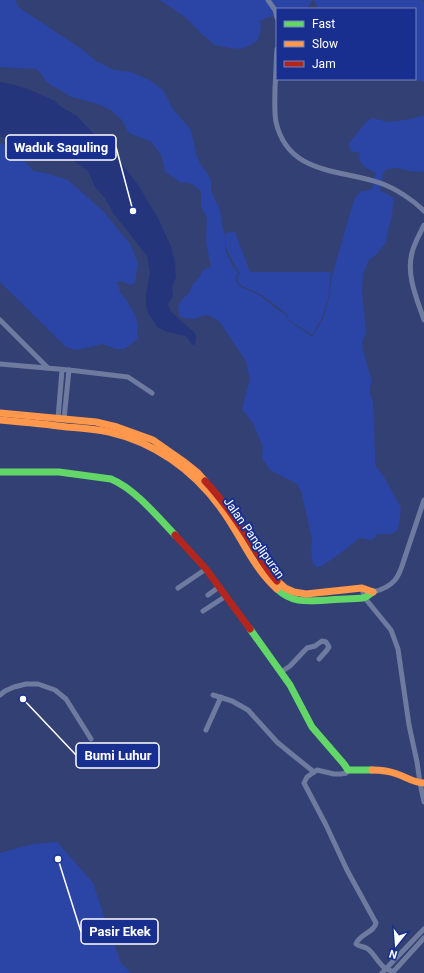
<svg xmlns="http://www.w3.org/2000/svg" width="424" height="973" viewBox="0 0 424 973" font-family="Roboto,sans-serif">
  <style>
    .green { fill: #2b45a6 }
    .water { fill: #24357c }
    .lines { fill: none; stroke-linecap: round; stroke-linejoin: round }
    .street { stroke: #6f7a9f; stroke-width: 5 }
    .fast { stroke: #63d668; stroke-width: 7 }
    .slow { stroke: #ff974d; stroke-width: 7 }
    .jam { stroke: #b3261e; stroke-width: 7 }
    .labels { text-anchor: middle; stroke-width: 4; stroke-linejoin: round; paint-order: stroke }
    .street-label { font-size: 12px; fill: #fff; stroke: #182f8f }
    .leader { fill: none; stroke: #fff; stroke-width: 1.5 }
    .callout-dot { fill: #fff; stroke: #182f8f; stroke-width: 1.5 }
    .callout { fill: #182f8f; stroke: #fff; stroke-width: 1.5 }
    .callout-label { font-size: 13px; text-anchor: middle; font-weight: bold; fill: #fff }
  </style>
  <rect width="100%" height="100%" fill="#334074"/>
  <g class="green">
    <path d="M0,0H16L17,5L21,9L83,50L96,61L114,70L131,72L151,81L162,89L168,99L172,108L191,130L197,157L201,165L208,174L211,181V191L220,210L222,225L225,236V250L233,267L239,273L235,277L237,283L241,287L261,296L275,308L286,315L288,320L312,337L323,319L329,299L332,276L355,197L362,191H367L373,188L376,173C368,169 363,167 359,159L360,153L350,151L349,143L366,122L372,118L388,122L412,119L424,115V172L409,171L398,168L387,169L383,173L380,191L385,193L394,198L392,215L388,231L386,242L377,254L369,260L363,274L362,291L366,332L362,343L363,350L372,382C368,389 370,395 373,402L375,454V465L384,477L401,508L399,525L397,531L391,534H377L376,537L371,540L359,538L346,549L322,566L317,567L313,564L311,551L312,538L301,491L297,484L270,470L262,458L263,447L253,423L242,409L250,379L246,361L219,321L210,316L205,315L193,319L184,318L180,317L178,307L182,299L189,293L192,285L200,277L202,271L211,267L206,241L207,218L201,207V191C193,185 191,181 181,183L170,175L165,172L161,154L156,149L152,142L129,133L122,120L111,110L98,104L72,97L53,86L45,81L42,74L36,69L0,67Z"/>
    <polygon points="160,0 312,0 308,7 308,9 277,9 277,14 260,21 261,29 258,40 250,45 240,49 230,48 215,45 203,35 185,17"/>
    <polygon points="314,0 422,0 424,3 424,82 413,79 415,79 415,9 319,9"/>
    <polygon points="0,143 9,147 34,171 49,174 68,180 103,211 130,244 138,263 135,283 131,285 120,281 116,283 119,286 120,292 127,301 136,317 138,326 137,333 138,339 124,349 116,349 103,344 76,350 66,347 0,282"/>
    <polygon points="235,232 250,272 331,272 328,299 322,318 312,335 288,319 287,314 262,295 242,286 238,282 237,278 240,273 233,262 226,248 225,233"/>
    <polygon points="57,842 93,883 108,928 121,963 131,973 0,973 0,853 33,844"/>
  </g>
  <polygon class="water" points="0,82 11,84 28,89 55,101 60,106 77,116 92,132 102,141 129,173 139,186 160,222 171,247 175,262 176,277 172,287 173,296 168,304 171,312 195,333 196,337 195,344 192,345 189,340 185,336 165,331 157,327 149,314 146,307 146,294 150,273 147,256 114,214 105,198 95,187 88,171 80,165 69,158 47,154 23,144 3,138 0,136"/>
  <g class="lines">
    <g class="street">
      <polyline points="268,0 275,10 277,18"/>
      <path d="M277,49C276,62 276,75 275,88C275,100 274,111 276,122C288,175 340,169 380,183C395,188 413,200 424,211"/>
      <path d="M424,225C420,234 414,243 412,253C406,275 417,299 424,320"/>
      <polyline points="0,320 48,368"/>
      <polyline points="0,364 69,370 128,377 152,393"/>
      <polyline points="58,419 62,370"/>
      <polyline points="64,419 69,370"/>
      <polyline points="178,588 206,569"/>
      <polyline points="362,588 364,597 391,630 398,649 409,725 417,762 420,783 424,802"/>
      <path d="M373,592C381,590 390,586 395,580C401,573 403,562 406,554C412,536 418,518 424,500"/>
      <polyline points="208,595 219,587"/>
      <polyline points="203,611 226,596"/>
      <polyline points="281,672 290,666 307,648 315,646 322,641 326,642 329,647 327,650 319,659"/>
      <polyline points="0,695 5,691 14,687 26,684 38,684 55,690 66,699 91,739"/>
      <polyline points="213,695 232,701 248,710 277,742 289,752 314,772"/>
      <polyline points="206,730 221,697"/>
      <path d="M348,770L346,773L341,774H334L317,770L307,777L304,783L326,825L347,870L376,923C374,933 359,934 356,944C359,947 364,946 368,949C376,955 382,972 394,971L424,938"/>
      <polyline points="382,973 399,955 424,929"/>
    </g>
    <g class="fast">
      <path d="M0,472H59L111,479C135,489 157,516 175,535"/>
      <path d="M277,589C293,604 308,601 328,600C340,599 351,599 363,598L366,597L373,592"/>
      <polyline points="250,629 290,685 312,727 344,764 348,770 372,770"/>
    </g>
    <g class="slow">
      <polyline points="0,413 96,422 117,427 153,440 183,461 198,473 205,481"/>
      <path d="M0,420C22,422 44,424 67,427C81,428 95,429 109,432C154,442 193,470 220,507C240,533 252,567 277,589"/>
      <polyline points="277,581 285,588 294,592 306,594 362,588 373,592"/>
      <path d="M372,770C381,770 389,771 397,774C406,777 414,783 424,783"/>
    </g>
    <g class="jam">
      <path d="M205,481C223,500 237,521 251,543C259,555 266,570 277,581"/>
      <polyline points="175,535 206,569 250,629"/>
    </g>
  </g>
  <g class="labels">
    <g class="street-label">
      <text transform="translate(254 538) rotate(55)" y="4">Jalan Panglipuran</text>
    </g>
  </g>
  <path class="leader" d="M133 211L116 147M23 699L76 755M58 859L81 932"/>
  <g class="callout-dot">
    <circle cx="133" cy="211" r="4"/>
    <circle cx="23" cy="699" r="4"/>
    <circle cx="58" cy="859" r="4"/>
  </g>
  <g class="callout">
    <rect x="6" y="135" width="110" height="25" rx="4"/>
    <rect x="76" y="743" width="83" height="25" rx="4"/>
    <rect x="81" y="919" width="77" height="25" rx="4"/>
  </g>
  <g class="callout-label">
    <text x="61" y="152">Waduk Saguling</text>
    <text x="118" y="760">Bumi Luhur</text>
    <text x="120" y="936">Pasir Ekek</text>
  </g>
  <rect x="276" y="8" width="140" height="72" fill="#182f8f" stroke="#7482bc"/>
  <rect x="284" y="21" width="20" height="6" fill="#63d668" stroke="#7482bc"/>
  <text x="312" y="28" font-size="12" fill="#ffffff">Fast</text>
  <rect x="284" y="41" width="20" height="6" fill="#ff974d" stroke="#7482bc"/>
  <text x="312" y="48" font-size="12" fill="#ffffff">Slow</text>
  <rect x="284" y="61" width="20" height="6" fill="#b3261e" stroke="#7482bc"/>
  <text x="312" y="68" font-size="12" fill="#ffffff">Jam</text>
  <g transform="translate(396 945) rotate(197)" stroke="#182f8f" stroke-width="3" paint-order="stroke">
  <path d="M0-3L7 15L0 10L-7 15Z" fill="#ffffff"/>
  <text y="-6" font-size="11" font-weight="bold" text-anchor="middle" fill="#ffffff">N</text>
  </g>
</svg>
